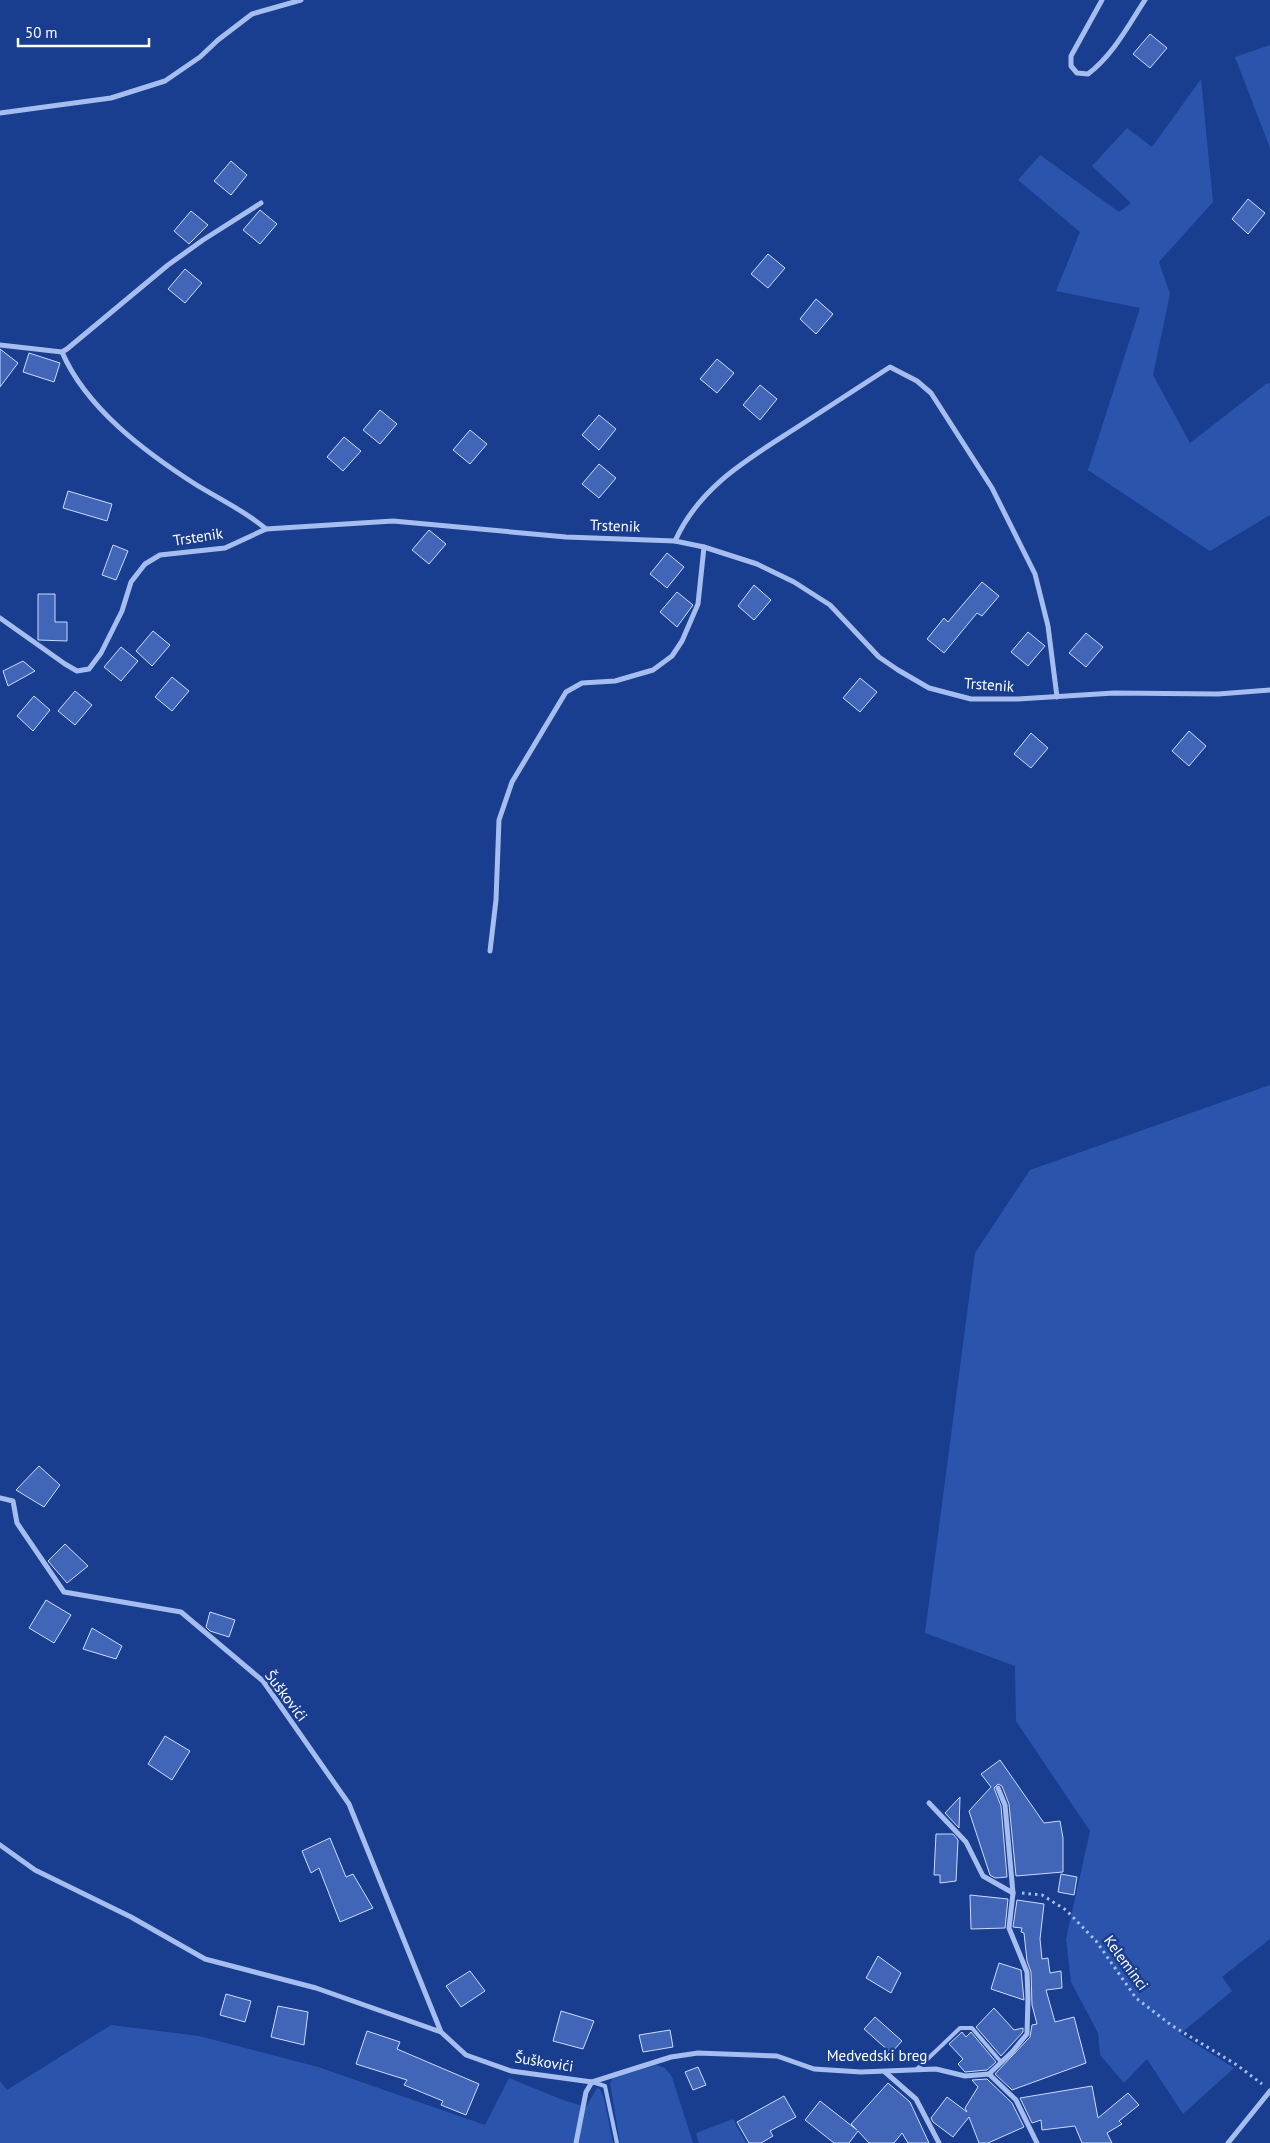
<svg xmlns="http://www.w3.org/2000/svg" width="1270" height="2143" viewBox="0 0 1270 2143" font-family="'PT Sans',sans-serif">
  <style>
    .green { fill: #2b55ad }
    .building { fill: #4166b7; stroke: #ccdbfb }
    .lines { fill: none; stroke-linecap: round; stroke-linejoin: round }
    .path { stroke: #a5bdef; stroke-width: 3; stroke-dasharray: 2.5 4; stroke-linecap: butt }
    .lane { stroke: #a5bdef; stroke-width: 4 }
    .street { stroke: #a5bdef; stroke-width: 5 }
    .labels { text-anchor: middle; stroke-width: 5; stroke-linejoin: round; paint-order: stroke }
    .street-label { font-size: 15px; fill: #fff; stroke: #193d8f }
  </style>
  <rect width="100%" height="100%" fill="#193d8f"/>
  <g class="green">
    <polygon points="1270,45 1270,148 1235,57"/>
    <polygon points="1201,79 1213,202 1159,262 1170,294 1153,375 1190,443 1266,384 1270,383 1270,515 1210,551 1088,470 1140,308 1056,291 1080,232 1018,180 1040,155 1119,212 1131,203 1092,166 1127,128 1152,147"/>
    <polygon points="1270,1085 1270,1939 1222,1977 1232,1991 1180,2034 1234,2068 1183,2114 1147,2059 1124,2083 1100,2055 1098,2033 1071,1982 1066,1939 1090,1831 1016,1721 1015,1666 925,1633 975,1253 1030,1170"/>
    <polygon points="111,2025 199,2036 318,2067 485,2125 509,2078 563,2100 586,2107 597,2088 600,2089 604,2098 613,2143 0,2143 0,2081 7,2090"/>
    <polygon points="656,2065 665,2068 672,2077 693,2143 620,2143 610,2083 613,2078"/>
    <polygon points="733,2119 746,2143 699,2143 696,2133"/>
  </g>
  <g class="building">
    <polygon points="1150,34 1167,48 1150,68 1133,54"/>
    <polygon points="231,161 247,175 231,195 214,181"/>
    <polygon points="1248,199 1265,213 1248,234 1232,219"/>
    <polygon points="260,210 277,224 260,244 243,230"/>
    <polygon points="191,211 208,225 189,244 174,231"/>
    <polygon points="768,254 785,268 768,288 751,274"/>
    <polygon points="185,269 202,283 185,303 168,289"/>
    <polygon points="816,299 833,314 816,334 800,319"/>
    <polygon points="0,349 18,363 0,387"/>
    <polygon points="29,353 60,363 54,382 23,372"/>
    <polygon points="717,359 734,373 717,393 700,379"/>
    <polygon points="760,385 777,399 760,420 743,405"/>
    <polygon points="380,410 397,424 380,444 363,430"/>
    <polygon points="599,415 616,429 599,450 582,435"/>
    <polygon points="470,430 487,444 470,464 453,450"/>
    <polygon points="344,437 361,451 343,471 327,457"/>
    <polygon points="599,464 616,478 599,498 582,484"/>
    <polygon points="68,491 112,504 107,521 63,508"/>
    <polygon points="429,530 446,544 429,564 412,550"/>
    <polygon points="113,545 128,551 116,580 102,575"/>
    <polygon points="667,553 684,567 667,588 650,574"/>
    <polygon points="982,582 999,596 982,616 977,613 944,653 927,639 944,618 948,622"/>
    <polygon points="754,585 771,600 754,620 738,606"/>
    <polygon points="677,592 693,605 677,627 660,612"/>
    <polygon points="38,594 55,594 55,622 67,622 67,641 38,640"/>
    <polygon points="153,631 170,645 152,666 136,651"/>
    <polygon points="1028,632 1045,646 1028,666 1011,652"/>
    <polygon points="1086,633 1103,647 1086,667 1069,653"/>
    <polygon points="121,647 138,661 121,681 104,667"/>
    <polygon points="23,661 35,671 8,686 3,671"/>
    <polygon points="172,677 189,691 172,711 155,697"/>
    <polygon points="860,678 877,692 860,712 843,698"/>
    <polygon points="75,691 92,705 75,725 58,711"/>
    <polygon points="34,696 50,710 33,731 17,716"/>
    <polygon points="1189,731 1206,746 1189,766 1172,751"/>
    <polygon points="1031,733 1048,748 1031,768 1014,754"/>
    <polygon points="39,1466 60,1485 44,1507 16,1490"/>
    <polygon points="65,1544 88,1566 67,1583 48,1561"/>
    <polygon points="46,1600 71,1615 54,1643 29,1628"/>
    <polygon points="210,1612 235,1620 229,1637 210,1631 206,1627"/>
    <polygon points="92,1628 122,1646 116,1659 83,1649"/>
    <polygon points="165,1736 190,1751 172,1780 148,1764"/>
    <polygon points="1000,1760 1044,1823 1060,1821 1063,1838 1063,1872 1016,1876 1009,1804 1002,1786 998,1784 994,1788 1001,1806 1007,1877 995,1878 990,1875 969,1811 991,1787 981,1774"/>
    <polygon points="960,1797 959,1828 945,1813"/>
    <polygon points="936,1834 953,1834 958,1840 956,1881 940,1883 940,1875 934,1875"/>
    <polygon points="330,1838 346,1877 353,1874 373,1908 340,1922 319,1868 311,1873 302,1851"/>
    <polygon points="1061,1874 1077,1877 1074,1895 1058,1892"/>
    <polygon points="970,1895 1008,1899 1005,1928 971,1929"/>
    <polygon points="1017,1900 1044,1904 1040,1939 1042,1959 1048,1958 1050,1973 1061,1971 1062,1988 1046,1990 1055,2022 1074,2017 1086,2063 1012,2090 995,2074 1030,2037 1032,2025 1037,2024 1032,2005 1031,1972 1027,1961 1024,1933 1021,1932 1022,1928 1013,1927"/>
    <polygon points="878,1956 901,1973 891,1993 866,1978"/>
    <polygon points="999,1963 1021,1970 1024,2000 991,1989"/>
    <polygon points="470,1971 485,1991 461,2007 446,1986"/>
    <polygon points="226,1994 251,2001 245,2022 220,2015"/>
    <polygon points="278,2006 308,2012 304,2045 271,2037"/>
    <polygon points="994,2008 1014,2030 1023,2028 1023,2032 1001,2056 976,2027"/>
    <polygon points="561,2011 594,2021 583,2049 553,2041"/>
    <polygon points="875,2017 902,2041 891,2053 864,2029"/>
    <polygon points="670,2030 673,2047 643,2052 639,2035"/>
    <polygon points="367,2031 400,2042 397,2049 479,2084 466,2115 441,2105 443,2101 404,2085 407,2080 356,2064"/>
    <polygon points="962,2032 966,2037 971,2032 996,2062 987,2070 965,2072 958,2064 963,2059 949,2044"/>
    <polygon points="698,2067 706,2085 693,2090 685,2072"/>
    <polygon points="987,2079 1012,2103 1024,2127 988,2143 979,2143 969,2117 953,2137 933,2122 931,2118 947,2097 967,2112 965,2108 978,2087 972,2080"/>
    <polygon points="888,2083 910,2102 929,2143 908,2143 902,2133 894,2143 869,2143 858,2131 849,2143 834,2143 805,2120 820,2101 857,2130 851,2124"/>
    <polygon points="1092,2086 1098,2118 1128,2093 1139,2105 1119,2121 1122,2124 1107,2133 1112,2143 1082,2143 1075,2126 1042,2130 1041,2120 1032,2123 1020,2098"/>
    <polygon points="784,2096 796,2117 770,2131 773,2136 761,2143 749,2143 737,2122"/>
  </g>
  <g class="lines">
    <polyline class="path" points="1022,1893 1042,1895 1066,1910 1096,1941 1136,1998 1171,2025 1237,2065 1262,2084"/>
    <g class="lane">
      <polyline points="916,2070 960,2028 972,2028 1001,2062"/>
      <polyline points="592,2082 605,2086 617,2143"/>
    </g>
    <g class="street">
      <path d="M1102,0L1071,56V66L1077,73L1088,74C1113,55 1128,26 1145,0"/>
      <polyline points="0,113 111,98 165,81 200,57 218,40 252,14 301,0"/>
      <polyline points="0,345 62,352 67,349 168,265 203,240 261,203"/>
      <path d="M62,352C86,408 145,452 195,484C219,499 244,510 266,529"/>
      <path d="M675,541C700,486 748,459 796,428C828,407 859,387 890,367L917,381L931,393L992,488L1035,574L1048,626L1057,697"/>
      <polyline points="0,618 65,664 77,671 89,669 101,653 122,611 131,582 145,564 160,555 225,548 266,529 393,521 566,537 675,541 704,547 757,564 794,582 830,605 879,657 898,670 929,688 971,699 1018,699 1114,693 1218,694 1270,690"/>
      <polyline points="490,951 496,900 499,820 512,782 566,692 582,683 615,681 653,670 672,656 682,641 698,604 704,547"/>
      <polyline points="0,1498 13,1501 17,1523 64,1592 181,1612 263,1681 349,1804 441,2032 466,2055 511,2071 592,2082 586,2092 576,2143"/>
      <polyline points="929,1803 966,1842 983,1876 1013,1893"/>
      <polyline points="0,1845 35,1870 131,1917 205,1959 316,1988 441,2032"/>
      <polyline points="885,2072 916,2099 939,2143"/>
      <polyline points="989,2074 1012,2052 1027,2034 1028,1998 1027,1972 1009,1928 1013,1893 1005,1805 998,1788"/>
      <polyline points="592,2082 671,2057 698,2053 777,2056 814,2069 861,2072 936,2069 965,2076 989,2074 1016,2100 1037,2143"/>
      <polyline points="1228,2143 1270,2091"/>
    </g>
  </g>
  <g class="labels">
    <g class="street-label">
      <text transform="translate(615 526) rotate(2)" y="5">Trstenik</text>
      <text transform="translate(198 537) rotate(-9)" y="5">Trstenik</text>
      <text transform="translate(989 685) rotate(4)" y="5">Trstenik</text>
      <text transform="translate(286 1696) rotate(53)" y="5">Šuškovići</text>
      <text transform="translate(1126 1963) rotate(54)" y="5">Keleminci</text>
      <text x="877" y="2061">Medvedski breg</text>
      <text transform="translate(544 2062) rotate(9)" y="5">Šuškovići</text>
    </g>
  </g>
  <path d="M18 38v8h131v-8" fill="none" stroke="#ffffff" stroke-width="2.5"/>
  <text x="25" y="38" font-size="15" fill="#ffffff" stroke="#193d8f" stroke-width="4" paint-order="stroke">50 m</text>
</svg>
